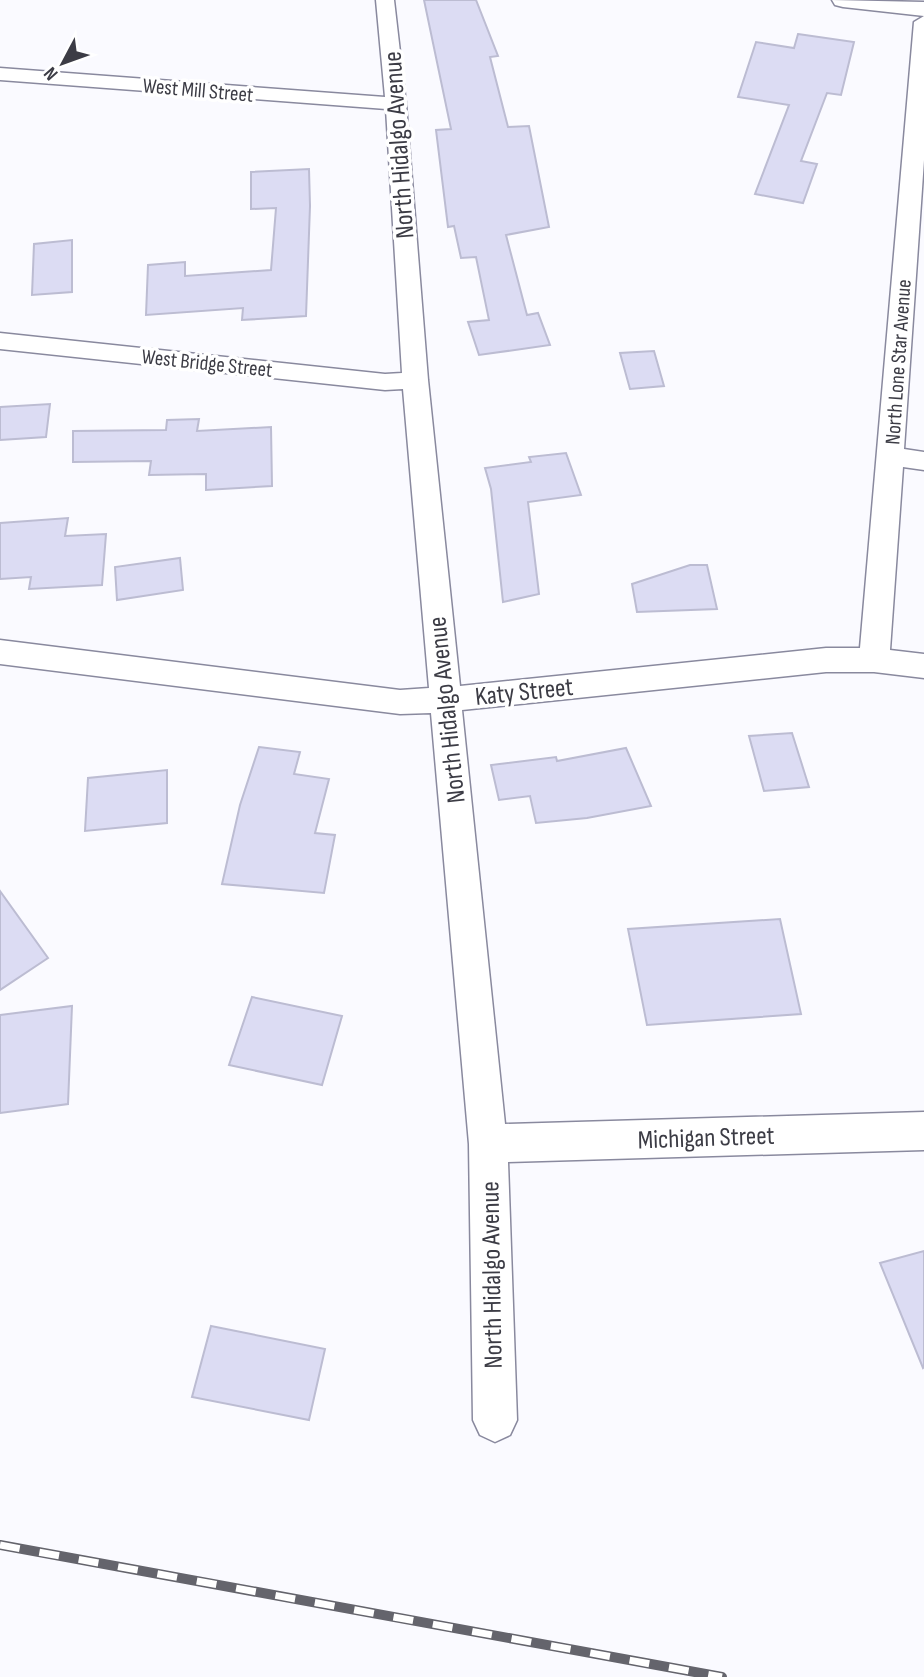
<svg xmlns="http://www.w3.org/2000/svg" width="924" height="1677" viewBox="0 0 924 1677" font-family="'Sofia Sans Condensed',sans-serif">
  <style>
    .building { fill: #dcdcf3; stroke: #bcbcd2; stroke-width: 2 }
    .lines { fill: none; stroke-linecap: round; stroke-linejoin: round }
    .street-casing { stroke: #89899e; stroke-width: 3 }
    .secondary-casing { stroke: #89899e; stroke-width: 3 }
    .street { fill: #fff; fill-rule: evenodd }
    .secondary { fill: #fff; fill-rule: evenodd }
    .rail-casing { stroke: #64646c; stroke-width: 10 }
    .rail { stroke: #fff; stroke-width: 7; stroke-dasharray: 20; stroke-linecap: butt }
    .labels { text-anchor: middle; stroke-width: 7; stroke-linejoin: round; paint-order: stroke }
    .far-street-label { font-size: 21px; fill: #3c3c45; stroke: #fff }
    .street-label { font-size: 26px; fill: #3c3c45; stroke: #fff }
  </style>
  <rect width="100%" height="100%" fill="#fafaff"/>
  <g class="building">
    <polygon points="424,0 476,0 498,56 490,57 508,127 529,126 549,227 506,235 527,315 538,313 550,345 479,355 468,322 489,320 476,257 461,258 454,226 448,227 436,130 451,129"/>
    <polygon points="798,34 854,42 841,95 827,93 801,161 817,164 803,203 755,194 789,105 738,97 756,42 794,48"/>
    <polygon points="309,169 310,206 306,316 242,320 243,308 146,315 148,265 185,262 185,276 271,270 276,208 251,209 251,172"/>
    <polygon points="72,240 72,292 32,295 34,244"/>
    <polygon points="654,351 664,386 630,389 620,353"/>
    <polygon points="50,404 46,437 0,440 0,407"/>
    <polygon points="199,419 197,431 271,427 272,486 206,490 206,474 149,475 151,461 73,462 73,431 166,430 167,420"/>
    <polygon points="566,453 581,495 528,502 539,594 503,602 491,489 485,468 531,462 529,457"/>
    <polygon points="68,518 65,536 106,534 102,585 29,589 31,577 0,579 0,523"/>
    <polygon points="180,558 183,590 117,600 115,567"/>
    <polygon points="690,565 707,565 717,609 637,612 632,584"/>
    <polygon points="792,733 809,787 764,791 749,736"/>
    <polygon points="259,747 300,752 294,774 329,779 315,833 335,835 324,893 222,884 240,805"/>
    <polygon points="626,748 651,806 587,818 536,823 530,796 499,800 491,765 556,757 557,761"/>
    <polygon points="167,770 167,823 85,831 88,778"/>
    <polygon points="0,891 48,958 0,990"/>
    <polygon points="780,919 801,1014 647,1025 628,929"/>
    <polygon points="252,997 342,1016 322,1085 229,1065"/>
    <polygon points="72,1006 68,1104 0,1113 0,1015"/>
    <polygon points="924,1251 924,1367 923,1368 880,1263"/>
    <polygon points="211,1326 325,1349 309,1420 192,1397"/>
  </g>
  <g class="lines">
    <g class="street-casing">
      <polygon id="street" points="376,0 394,0 406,104 428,380 460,686 826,648 860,648 914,22 924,16 924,160 904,449 924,452 924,470 903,467 890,650 924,654 924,678 874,672 826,672 462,710 505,1124 924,1112 924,1150 508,1162 517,1420 510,1435 495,1442 480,1435 473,1420 469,1144 431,713 400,714 0,664 0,640 400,690 429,688 403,389 385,390 0,349 0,333 385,374 402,373 386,109 0,80 0,68 385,97"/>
    </g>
    <g class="secondary-casing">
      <polygon id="secondary" points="832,0 924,2 924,16 843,7 835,5"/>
    </g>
    <use href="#street" class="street"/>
    <use href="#secondary" class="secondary"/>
    <g class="rail-casing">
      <polyline id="rail" points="0,1545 722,1677"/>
    </g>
    <use href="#rail" class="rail"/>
  </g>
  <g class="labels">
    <g class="far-street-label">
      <text transform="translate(198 90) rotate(5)" y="7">West Mill Street</text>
      <text transform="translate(898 362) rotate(-86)" y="7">North Lone Star Avenue</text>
      <text transform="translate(207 363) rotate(6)" y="7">West Bridge Street</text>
    </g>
    <g class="street-label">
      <text transform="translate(398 145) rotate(-94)" y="9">North Hidalgo Avenue</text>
      <text transform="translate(524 691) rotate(-6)" y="9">Katy Street</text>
      <text transform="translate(446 710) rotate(-96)" y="9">North Hidalgo Avenue</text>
      <text transform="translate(706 1137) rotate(-2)" y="9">Michigan Street</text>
      <text transform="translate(491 1275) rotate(-91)" y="9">North Hidalgo Avenue</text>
    </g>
  </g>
  <g transform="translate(63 63) rotate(229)" stroke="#ffffff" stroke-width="5" paint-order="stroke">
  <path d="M0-5L12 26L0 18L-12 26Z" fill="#3c3c45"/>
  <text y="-10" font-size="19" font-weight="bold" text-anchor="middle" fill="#3c3c45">N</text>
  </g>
</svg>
